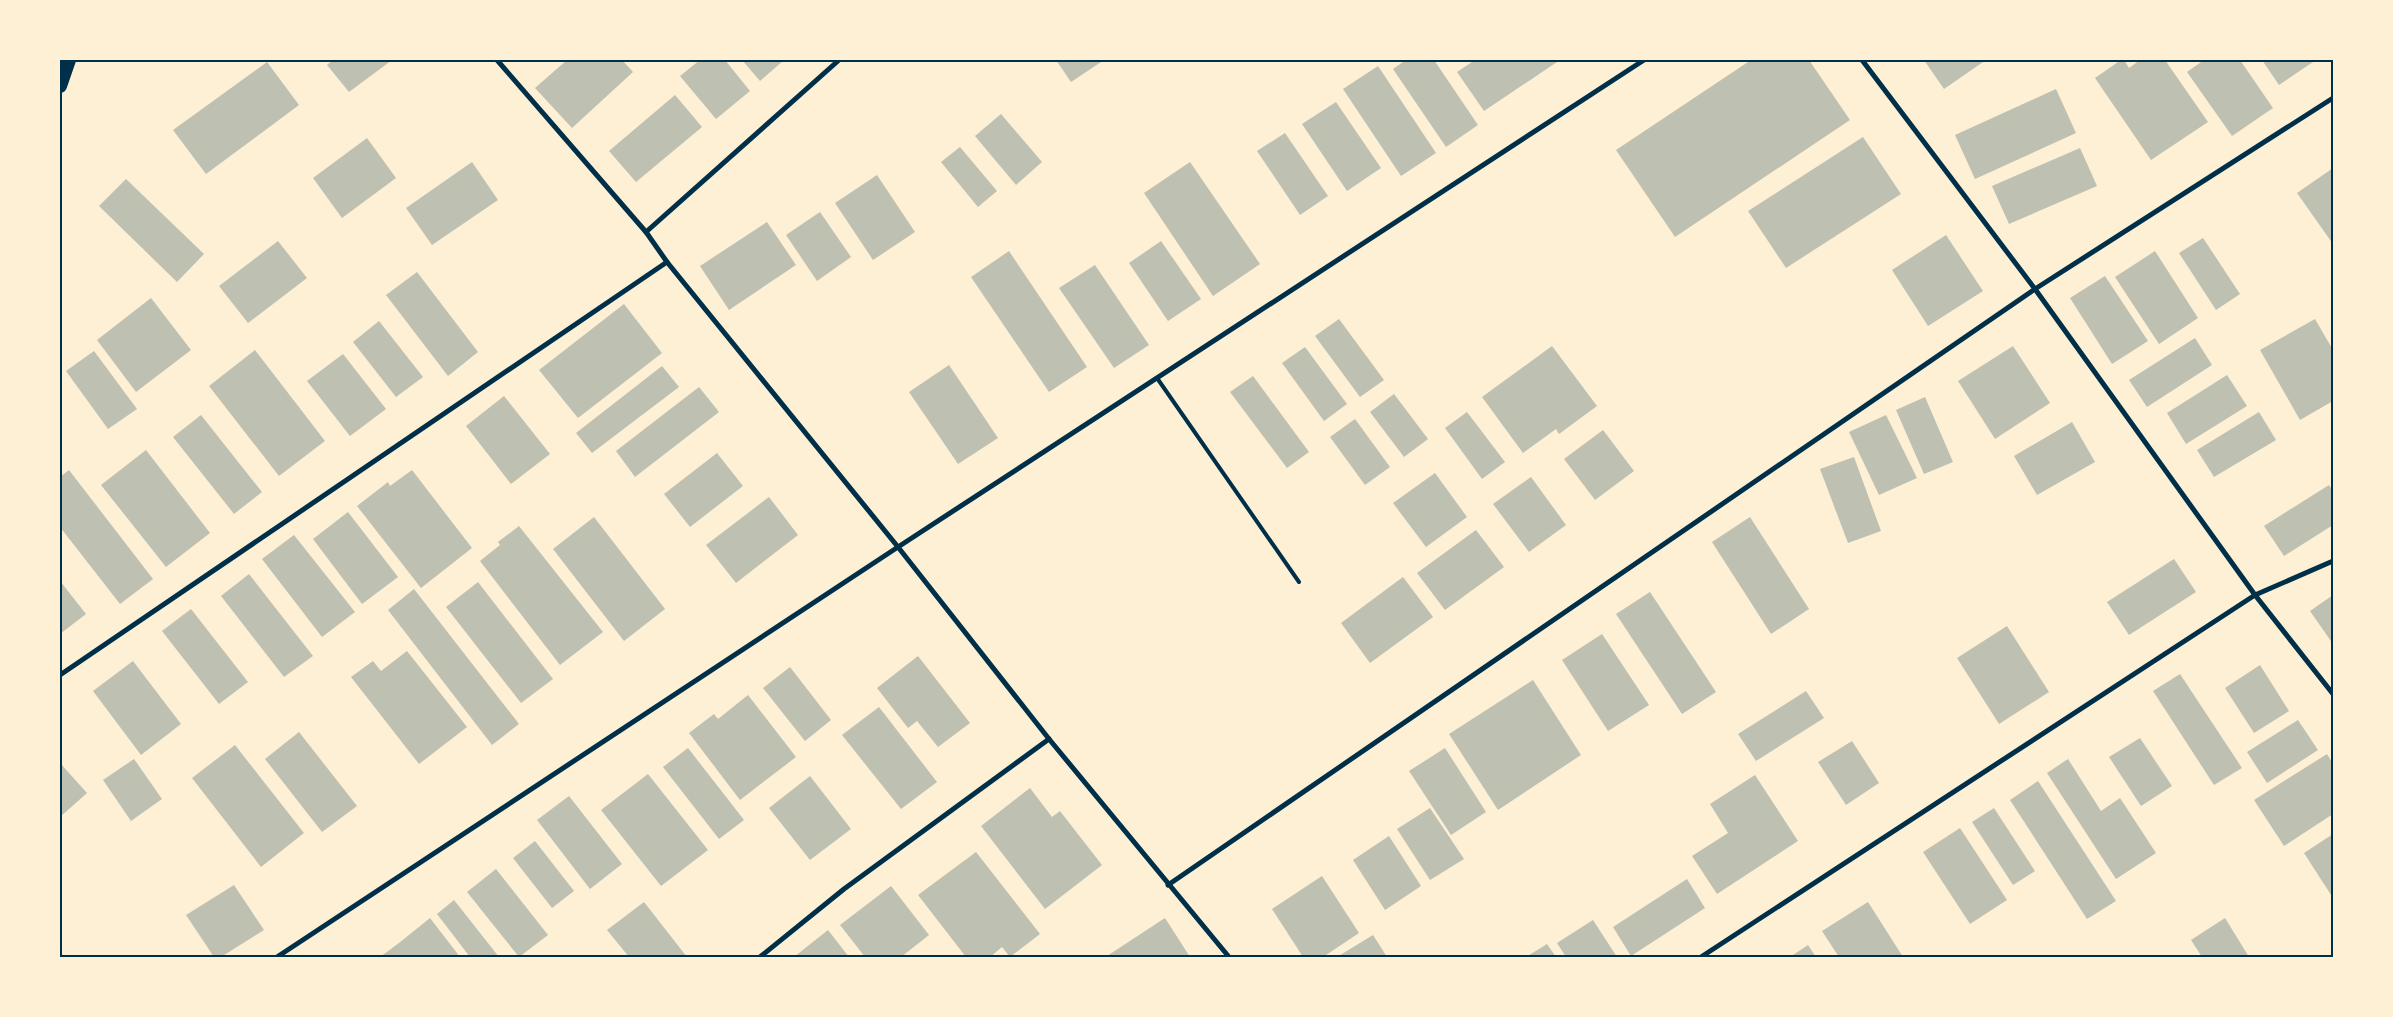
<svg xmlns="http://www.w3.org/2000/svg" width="2393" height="1017" viewBox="0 0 2393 1017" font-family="'Fira Sans',sans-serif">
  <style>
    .building { fill: #bec0b2 }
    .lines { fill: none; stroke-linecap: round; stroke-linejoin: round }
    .service { stroke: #003049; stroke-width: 4 }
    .minor { stroke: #003049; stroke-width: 5 }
    .trunk { stroke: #003049; stroke-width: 14 }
    .neatline { fill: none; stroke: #003049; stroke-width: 2 }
  </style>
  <rect width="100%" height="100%" fill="#fdf0d5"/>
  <g class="building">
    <polygon points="333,60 392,60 349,92 327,65"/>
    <polygon points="567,60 622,60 633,72 572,128 535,88"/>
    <polygon points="700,60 725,60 750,91 716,119 680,76"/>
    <polygon points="742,60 784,60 760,81"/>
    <polygon points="1056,60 1104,60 1071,82"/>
    <polygon points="1406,60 1434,60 1478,125 1446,147 1393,69"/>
    <polygon points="1475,60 1560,60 1484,111 1457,72"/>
    <polygon points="1751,60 1809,60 1850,120 1675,237 1616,150"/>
    <polygon points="1924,60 1986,60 1944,89"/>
    <polygon points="2121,60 2124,60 2129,68 2140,60 2165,60 2208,122 2151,160 2095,78"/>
    <polygon points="2204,60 2240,60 2273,108 2232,136 2187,72"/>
    <polygon points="2262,60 2316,60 2279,85"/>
    <polygon points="267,62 299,105 206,174 173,130"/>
    <polygon points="1378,66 1436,153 1401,176 1343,89"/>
    <polygon points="2056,89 2076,133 1975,179 1955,135"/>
    <polygon points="675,95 702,127 636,182 609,151"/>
    <polygon points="1336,102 1381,168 1347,191 1302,124"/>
    <polygon points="1001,114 1042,162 1016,185 975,136"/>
    <polygon points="1285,133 1328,196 1300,215 1257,151"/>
    <polygon points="1863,137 1901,194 1786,268 1748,211"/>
    <polygon points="367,138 396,178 342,218 313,178"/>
    <polygon points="960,147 997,191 978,207 941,162"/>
    <polygon points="2080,148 2097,186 2009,224 1992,186"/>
    <polygon points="472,162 498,200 432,245 406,208"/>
    <polygon points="1190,162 1260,264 1213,296 1144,193"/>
    <polygon points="2333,168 2333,244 2297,193"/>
    <polygon points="877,175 915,232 873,260 835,203"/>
    <polygon points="126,179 204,254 177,282 99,206"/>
    <polygon points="820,212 851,257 817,281 786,235"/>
    <polygon points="767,222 796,265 729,310 700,266"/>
    <polygon points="1946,235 1983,291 1928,326 1892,270"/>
    <polygon points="2203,238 2240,294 2216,310 2179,253"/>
    <polygon points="278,241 307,278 248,323 219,286"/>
    <polygon points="1161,241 1201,299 1168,321 1129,263"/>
    <polygon points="1009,251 1087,367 1049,392 971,277"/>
    <polygon points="2155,251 2198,318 2159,344 2115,277"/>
    <polygon points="1095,265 1149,345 1114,368 1059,288"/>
    <polygon points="417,272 478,352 448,376 386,295"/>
    <polygon points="2105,276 2148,341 2112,364 2070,298"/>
    <polygon points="151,298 191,350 136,392 97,340"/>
    <polygon points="624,304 662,353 578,418 539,370"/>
    <polygon points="1339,319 1384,380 1360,397 1315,336"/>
    <polygon points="2315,319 2333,350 2333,401 2300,420 2260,350"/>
    <polygon points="379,321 423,377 396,397 353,342"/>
    <polygon points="2195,338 2212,365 2147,407 2129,380"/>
    <polygon points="1552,346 1597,406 1559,434 1556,429 1523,453 1482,397"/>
    <polygon points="2013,346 2050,403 1995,439 1958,381"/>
    <polygon points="1305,347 1347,404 1324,421 1282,363"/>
    <polygon points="255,350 325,441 279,476 209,386"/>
    <polygon points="94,351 137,409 108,429 66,371"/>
    <polygon points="343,354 386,409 350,436 307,381"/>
    <polygon points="949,365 998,438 958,464 909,392"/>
    <polygon points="662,366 679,387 592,453 576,433"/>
    <polygon points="2227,375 2247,406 2186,444 2167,413"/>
    <polygon points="1253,376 1309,452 1287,468 1230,392"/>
    <polygon points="699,387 719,412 635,477 616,451"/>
    <polygon points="1394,394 1428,439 1404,457 1370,412"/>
    <polygon points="504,396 550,454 511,484 466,426"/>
    <polygon points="1925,397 1953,462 1924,474 1896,410"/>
    <polygon points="1467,412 1505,462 1482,479 1445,428"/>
    <polygon points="2259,412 2276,440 2214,477 2197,450"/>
    <polygon points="201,415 262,492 234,514 173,437"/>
    <polygon points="1886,415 1917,478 1879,495 1849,432"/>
    <polygon points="1355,419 1390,467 1365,485 1330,437"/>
    <polygon points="2072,422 2095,462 2037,495 2014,456"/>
    <polygon points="1603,430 1634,471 1595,500 1564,459"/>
    <polygon points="146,450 210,533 166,567 101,485"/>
    <polygon points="717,453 743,486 690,527 664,494"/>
    <polygon points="1854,457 1881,531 1848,543 1820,469"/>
    <polygon points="69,470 153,579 120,604 60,527 60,477"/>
    <polygon points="412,470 472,548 421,588 357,506 388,482 390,486"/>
    <polygon points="1435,473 1467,517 1426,547 1393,503"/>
    <polygon points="1531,477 1566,525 1529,552 1493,504"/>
    <polygon points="2329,485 2333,491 2333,525 2284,556 2264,526"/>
    <polygon points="769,497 798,535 736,583 706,545"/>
    <polygon points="348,512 398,577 362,604 313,539"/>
    <polygon points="594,517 665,609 624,641 553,549"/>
    <polygon points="1750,517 1809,609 1771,634 1712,542"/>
    <polygon points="519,526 603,632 560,665 480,561 500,545 498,542"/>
    <polygon points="1476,530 1504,567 1445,610 1417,573"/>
    <polygon points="294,535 355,612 322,637 262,559"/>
    <polygon points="2174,559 2196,592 2129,635 2107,602"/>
    <polygon points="249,574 313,656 284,677 221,596"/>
    <polygon points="1403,577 1433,617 1370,663 1341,623"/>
    <polygon points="60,581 86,614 60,634"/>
    <polygon points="478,582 553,679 521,703 446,607"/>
    <polygon points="414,589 519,724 492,745 388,610"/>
    <polygon points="1650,592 1716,692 1682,714 1616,614"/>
    <polygon points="2333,595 2333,644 2310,611"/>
    <polygon points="191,609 248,682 219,704 162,631"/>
    <polygon points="2007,626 2049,692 1999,724 1957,658"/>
    <polygon points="1602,634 1649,705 1608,731 1562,660"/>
    <polygon points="407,651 467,727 419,764 351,677 373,661 381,671"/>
    <polygon points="918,656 970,723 938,747 917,721 908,728 877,688"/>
    <polygon points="133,661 181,724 141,755 93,691"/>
    <polygon points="2260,665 2289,711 2254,733 2225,688"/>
    <polygon points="790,667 831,720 805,741 763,688"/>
    <polygon points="2180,674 2242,768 2214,785 2153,691"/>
    <polygon points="1533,680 1581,755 1498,810 1449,734"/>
    <polygon points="1806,691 1824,718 1756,761 1738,734"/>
    <polygon points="748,695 796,757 740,800 689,733 714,714 718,719"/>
    <polygon points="879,707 937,782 901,809 842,735"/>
    <polygon points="2298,720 2318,750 2267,783 2247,752"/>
    <polygon points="299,732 357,806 322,832 265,759"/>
    <polygon points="2140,738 2172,786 2141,806 2109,757"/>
    <polygon points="1852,741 1879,783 1846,805 1818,762"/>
    <polygon points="235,745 304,833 261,867 192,778"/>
    <polygon points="688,748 744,820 719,839 663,767"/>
    <polygon points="1445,748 1486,812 1451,835 1409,771"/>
    <polygon points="2327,754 2333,764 2333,814 2284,846 2254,800"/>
    <polygon points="134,759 162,799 131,821 103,780"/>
    <polygon points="2068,759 2101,811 2120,798 2156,853 2116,879 2047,773"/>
    <polygon points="60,763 87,793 60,817"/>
    <polygon points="648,774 708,850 661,886 601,810"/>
    <polygon points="1755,775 1798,841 1717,894 1692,856 1728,833 1710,804"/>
    <polygon points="810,776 851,829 810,860 769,808"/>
    <polygon points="2038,781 2116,901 2087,919 2010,800"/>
    <polygon points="1030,788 1052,817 1060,811 1102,865 1045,909 981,826"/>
    <polygon points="569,796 622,864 590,889 537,820"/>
    <polygon points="1430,808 1464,859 1430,880 1397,829"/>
    <polygon points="1994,808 2035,871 2013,885 1972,822"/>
    <polygon points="1960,828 2007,900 1970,924 1923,852"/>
    <polygon points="2333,834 2333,898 2304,853"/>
    <polygon points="1389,836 1421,886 1385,910 1353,860"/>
    <polygon points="535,841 574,891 552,908 513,858"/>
    <polygon points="976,852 1040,934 1010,957 1002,947 990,957 966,957 918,895"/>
    <polygon points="496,869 548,935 519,957 467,892"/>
    <polygon points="1322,876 1359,933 1323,957 1303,957 1272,909"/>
    <polygon points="1687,879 1705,908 1631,956 1613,927"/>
    <polygon points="234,885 264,930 221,957 214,957 186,915"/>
    <polygon points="891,886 929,935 901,957 865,957 840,925"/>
    <polygon points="454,900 499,957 470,957 437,914"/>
    <polygon points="644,902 687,957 629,957 607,930"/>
    <polygon points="1868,902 1903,957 1839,957 1822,931"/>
    <polygon points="430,918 460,957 380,957 399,943"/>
    <polygon points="1165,918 1190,957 1108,957 1107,956"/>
    <polygon points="2225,918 2249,957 2202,957 2191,940"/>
    <polygon points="1593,920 1617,957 1566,957 1557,943"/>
    <polygon points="828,930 849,957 794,957"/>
    <polygon points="1373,935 1387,957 1337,957"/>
    <polygon points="1547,944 1556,957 1526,957"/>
    <polygon points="1808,945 1816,957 1790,957"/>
  </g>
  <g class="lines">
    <polyline class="service" points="1157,378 1299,582"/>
    <g class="minor">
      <polyline points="497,60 646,232 667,262 898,547 1049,739 1229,957"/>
      <polyline points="1862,60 2035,289 2255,595 2333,694"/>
      <polyline points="646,232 839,60"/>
      <polyline points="60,675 667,262"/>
      <polyline points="1168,885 2035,289 2333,98"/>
      <polyline points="277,957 898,547 1644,60"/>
      <polyline points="760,957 844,889 1049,739"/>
      <polyline points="1701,957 2255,595 2333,561"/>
    </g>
    <polyline class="trunk" points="60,86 69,60"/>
  </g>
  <rect width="2393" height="1017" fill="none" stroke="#fdf0d5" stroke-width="122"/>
  <rect x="61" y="61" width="2271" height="895" class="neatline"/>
</svg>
